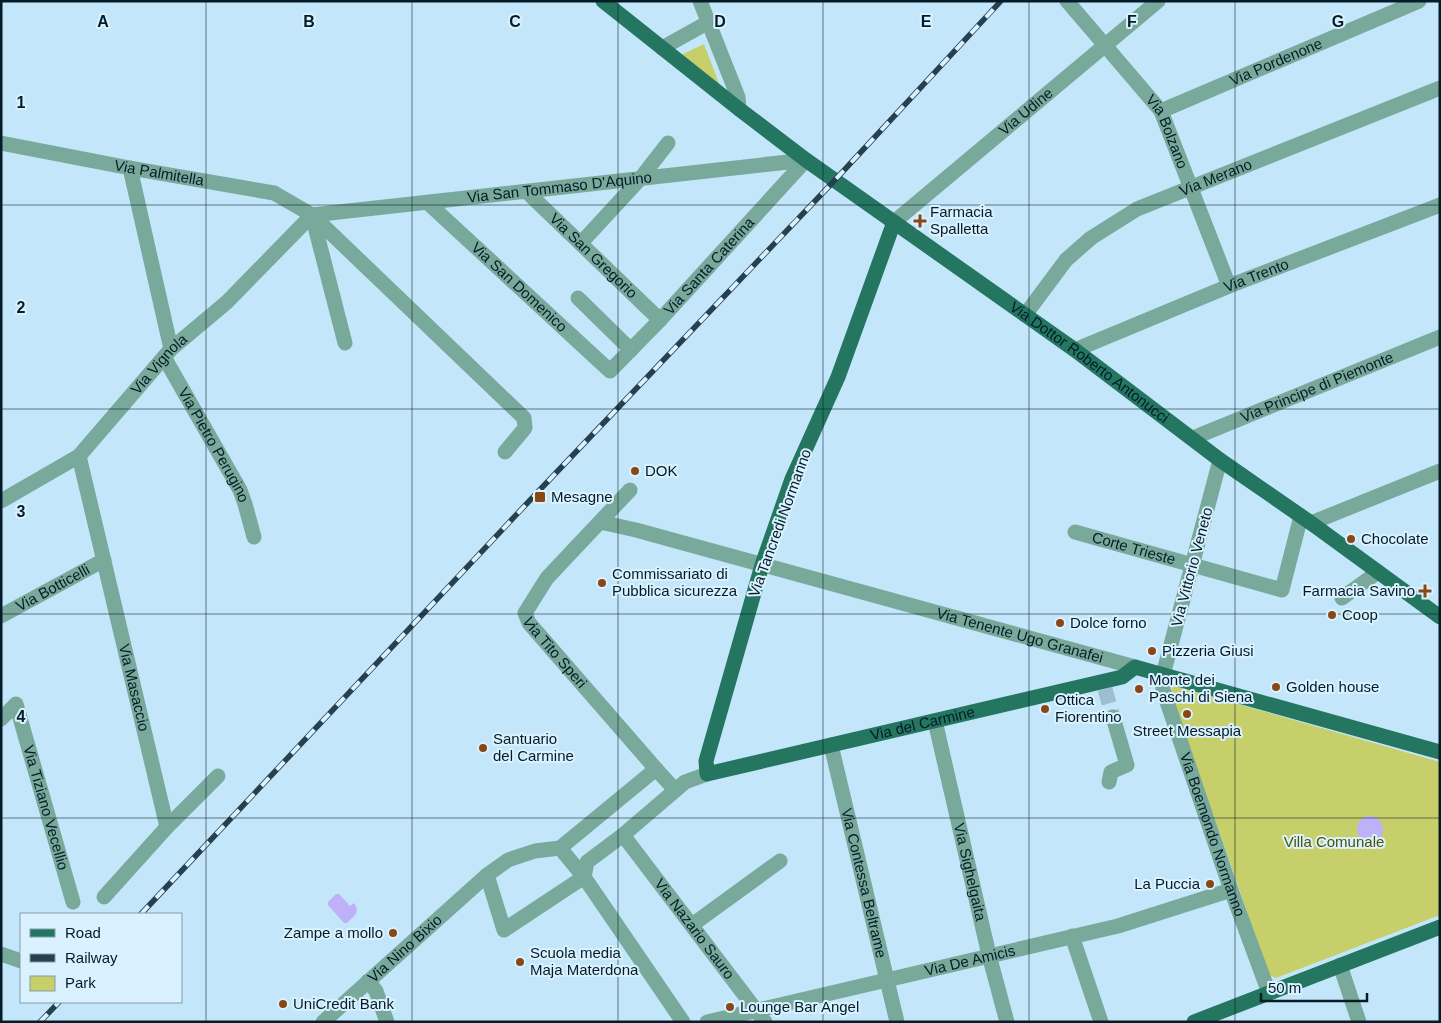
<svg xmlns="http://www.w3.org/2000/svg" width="1441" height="1023" viewBox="0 0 1441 1023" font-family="Arial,sans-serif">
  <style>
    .green { fill: #c7cf6b }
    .water { fill: #beb1f8 }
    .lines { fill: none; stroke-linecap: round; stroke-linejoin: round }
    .minor-tunnel { stroke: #9ebed0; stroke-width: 15; stroke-dasharray: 15 8; stroke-linecap: butt }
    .minor { stroke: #79a99a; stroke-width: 15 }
    .major { stroke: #247661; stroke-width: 15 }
    .rail-casing { stroke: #26404d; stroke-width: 5.5 }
    .rail { stroke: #daf2ff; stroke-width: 4; stroke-dasharray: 11; stroke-linecap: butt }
    .grid { fill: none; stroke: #041c28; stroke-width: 1; stroke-opacity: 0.55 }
    .poi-dot { fill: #894716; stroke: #daf2ff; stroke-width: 2 }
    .labels { text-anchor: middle; stroke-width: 4; stroke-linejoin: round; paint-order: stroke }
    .street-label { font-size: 15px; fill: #041c28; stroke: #daf2ff }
    .poi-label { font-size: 15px; fill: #041c28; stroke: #daf2ff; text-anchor: start }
    .park-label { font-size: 15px; fill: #4e5201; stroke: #daf2ff }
    .grid-label { font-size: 16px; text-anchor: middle; font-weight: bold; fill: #041c28; stroke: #daf2ff; stroke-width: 4; stroke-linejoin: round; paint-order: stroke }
  </style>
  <rect width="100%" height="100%" fill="#c4e6fa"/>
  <g class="green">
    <polygon points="704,44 721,89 681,55"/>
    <polygon points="1175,686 1440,762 1440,915 1276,978 1269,975 1171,693 1171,689"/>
  </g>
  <g class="water">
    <circle cx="1370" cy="829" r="13"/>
    <polygon points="336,894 339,894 350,906 354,903 357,908 356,914 347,923 344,923 328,905 328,902"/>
  </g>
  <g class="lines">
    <polyline class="minor-tunnel" points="1105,689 1113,717"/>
    <g class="minor">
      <polyline points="700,1 738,97 739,109"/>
      <path id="s1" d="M1067,1L1161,111L1229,286"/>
      <polyline points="662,48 707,23"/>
      <path id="s2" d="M1161,111L1419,1"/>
      <path id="s3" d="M1,143L130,168L274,193L312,215L524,418L525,428L505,452"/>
      <polyline points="130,168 171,349"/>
      <path id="s4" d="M527,192L660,320"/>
      <path id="s5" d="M428,203L610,371L660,320L806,160"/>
      <path id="s6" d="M312,215L806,160"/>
      <polyline points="312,215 345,343"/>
      <path id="s7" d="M894,222L1158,1"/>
      <polyline points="581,243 640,179 668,143"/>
      <polyline points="578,298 631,350"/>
      <path id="s8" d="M1025,315L1066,260L1091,238L1137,209L1440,88"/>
      <path id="s9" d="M1075,350L1229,286L1440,205"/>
      <path id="s10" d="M164,357L240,490L245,504L254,537"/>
      <path id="s11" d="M1193,438L1440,337"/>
      <path id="s12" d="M79,456L167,827L104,897"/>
      <path id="s13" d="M1220,460L1163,675V690L1231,890L1269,993"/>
      <path id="s14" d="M630,490L547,578L525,613L529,623L656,769"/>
      <path id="s15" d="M1,501L79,456L171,349L227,302L312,215"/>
      <path id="s16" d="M600,522L636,530L1135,667"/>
      <polyline points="1311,523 1440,471"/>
      <path id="s17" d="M1075,532L1282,590L1301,516"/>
      <polyline points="1342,598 1378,572"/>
      <path id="s18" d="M1,616L104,560"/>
      <path id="s19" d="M1,719L16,704L73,902"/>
      <path id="s20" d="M935,721L989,955L1007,1022"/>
      <path id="s21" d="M831,745L897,1022"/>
      <polyline points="1109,782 1111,772 1127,765 1113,717"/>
      <polyline points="167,827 218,776"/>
      <path id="s22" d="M623,835L765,1022"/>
      <polyline points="560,848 584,877 683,1022"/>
      <polyline points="487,875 504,930 584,877 587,862 623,835 685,782 707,774"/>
      <polyline points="692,925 780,861"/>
      <polyline points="1072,936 1101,1022"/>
      <polyline points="1,954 21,961"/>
      <polyline points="1340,965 1359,1022"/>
      <polyline points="368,981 376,991 387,1022"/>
      <path id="s23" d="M323,1022L487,875L508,860L535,851L560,848L656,769L675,790"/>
      <path id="s24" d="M707,1022L1118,926L1231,890"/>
    </g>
    <g class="major">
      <path id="s25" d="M603,1L739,109L806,160L1075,350L1220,460L1311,523L1440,617"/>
      <path id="s26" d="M894,222L838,377L792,479L762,565L706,761L707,774L1122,677L1135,667L1440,752"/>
      <polyline points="1194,1022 1440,927"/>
    </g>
    <g class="rail-casing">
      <g id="rail">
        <polyline points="141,914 533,497 835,180 1001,1"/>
        <polyline points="40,1022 59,1002"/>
      </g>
    </g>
    <use href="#rail" class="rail"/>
  </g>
  <path class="grid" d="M206,1V1022M412,1V1022M618,1V1022M823,1V1022M1029,1V1022M1235,1V1022M1,205H1440M1,409H1440M1,614H1440M1,818H1440"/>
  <g class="poi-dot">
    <path d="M917.5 213.5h5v5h5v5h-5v5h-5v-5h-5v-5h5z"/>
    <circle cx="635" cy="471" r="5"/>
    <rect x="534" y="491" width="12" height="12" rx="2.5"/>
    <circle cx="1351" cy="539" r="5"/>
    <circle cx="602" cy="583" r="5"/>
    <path d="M1422.5 583.5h5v5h5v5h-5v5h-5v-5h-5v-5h5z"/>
    <circle cx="1332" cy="615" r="5"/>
    <circle cx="1060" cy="623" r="5"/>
    <circle cx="1152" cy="651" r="5"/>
    <circle cx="1276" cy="687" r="5"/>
    <circle cx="1139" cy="689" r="5"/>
    <circle cx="1045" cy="709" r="5"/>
    <circle cx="1187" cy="714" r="5"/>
    <circle cx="483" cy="748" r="5"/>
    <circle cx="1210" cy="884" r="5"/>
    <circle cx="393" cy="933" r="5"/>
    <circle cx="520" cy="962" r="5"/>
    <circle cx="283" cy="1004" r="5"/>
    <circle cx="730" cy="1007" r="5"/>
  </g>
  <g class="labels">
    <g class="street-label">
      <text dy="5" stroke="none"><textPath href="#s2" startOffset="125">Via Pordenone</textPath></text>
      <text dy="5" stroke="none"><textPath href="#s7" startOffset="172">Via Udine</textPath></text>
      <text dy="5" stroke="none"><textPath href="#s1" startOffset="166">Via Bolzano</textPath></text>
      <text dy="5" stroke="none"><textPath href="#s3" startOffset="161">Via Palmitella</textPath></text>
      <text dy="5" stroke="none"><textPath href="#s8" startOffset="241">Via Merano</textPath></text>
      <text dy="5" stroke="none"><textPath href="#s6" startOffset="249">Via San Tommaso D'Aquino</textPath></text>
      <text dy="5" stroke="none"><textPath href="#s4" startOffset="92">Via San Gregorio</textPath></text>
      <text dy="5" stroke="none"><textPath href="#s5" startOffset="392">Via Santa Caterina</textPath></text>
      <text dy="5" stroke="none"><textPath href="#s9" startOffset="196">Via Trento</textPath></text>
      <text dy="5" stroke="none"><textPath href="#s5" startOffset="124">Via San Domenico</textPath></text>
      <text dy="5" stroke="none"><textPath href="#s25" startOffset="606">Via Dottor Roberto Antonucci</textPath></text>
      <text dy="5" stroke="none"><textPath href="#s15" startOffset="212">Via Vignola</textPath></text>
      <text dy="5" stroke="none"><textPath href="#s11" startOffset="134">Via Principe di Piemonte</textPath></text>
      <text dy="5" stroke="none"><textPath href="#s10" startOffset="101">Via Pietro Perugino</textPath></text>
      <text transform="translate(780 523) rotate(-70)" y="5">Via Tancredi Normanno</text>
      <text dy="5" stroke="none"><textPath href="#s17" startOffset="61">Corte Trieste</textPath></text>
      <text transform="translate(1192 567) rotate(-75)" y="5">Via Vittorio Veneto</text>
      <text dy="5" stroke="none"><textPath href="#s18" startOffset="59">Via Botticelli</textPath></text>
      <text dy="5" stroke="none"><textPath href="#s16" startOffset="435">Via Tenente Ugo Granafei</textPath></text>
      <text dy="5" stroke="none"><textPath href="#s14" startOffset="212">Via Tito Speri</textPath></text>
      <text dy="5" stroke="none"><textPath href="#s12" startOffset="238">Via Masaccio</textPath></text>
      <text dy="5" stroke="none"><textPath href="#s26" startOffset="806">Via del Carmine</textPath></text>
      <text dy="5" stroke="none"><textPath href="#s19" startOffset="129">Via Tiziano Vecellio</textPath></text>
      <text dy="5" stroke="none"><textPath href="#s13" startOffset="390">Via Boemondo Normanno</textPath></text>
      <text dy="5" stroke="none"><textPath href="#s20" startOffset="155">Via Sighelgaita</textPath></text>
      <text dy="5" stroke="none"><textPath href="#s21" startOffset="142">Via Contessa Beltrame</textPath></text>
      <text dy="5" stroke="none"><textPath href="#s22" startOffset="118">Via Nazario Sauro</textPath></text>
      <text dy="5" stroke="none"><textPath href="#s23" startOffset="110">Via Nino Bixio</textPath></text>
      <text dy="5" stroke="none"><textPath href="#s24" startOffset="270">Via De Amicis</textPath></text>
    </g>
    <g class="poi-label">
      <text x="930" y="217">Farmacia<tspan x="930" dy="17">Spalletta</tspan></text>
      <text x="645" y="476">DOK</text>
      <text x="551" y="502">Mesagne</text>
      <text x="1361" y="544">Chocolate</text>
      <text x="612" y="579">Commissariato di<tspan x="612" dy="17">Pubblica sicurezza</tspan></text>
      <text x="1415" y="596" text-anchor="end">Farmacia Savino</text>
      <text x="1342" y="620">Coop</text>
      <text x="1070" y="628">Dolce forno</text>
      <text x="1162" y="656">Pizzeria Giusi</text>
      <text x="1149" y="685">Monte dei<tspan x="1149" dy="17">Paschi di Siena</tspan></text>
      <text x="1286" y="692">Golden house</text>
      <text x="1055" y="705">Ottica<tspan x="1055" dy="17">Fiorentino</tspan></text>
      <text x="1187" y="736" text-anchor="middle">Street Messapia</text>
      <text x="493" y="744">Santuario<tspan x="493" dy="17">del Carmine</tspan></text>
      <text x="1200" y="889" text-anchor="end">La Puccia</text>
      <text x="383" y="938" text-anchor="end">Zampe a mollo</text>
      <text x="530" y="958">Scuola media<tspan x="530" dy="17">Maja Materdona</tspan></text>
      <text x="293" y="1009">UniCredit Bank</text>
      <text x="740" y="1012">Lounge Bar Angel</text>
    </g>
    <g class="park-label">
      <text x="1334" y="847">Villa Comunale</text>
    </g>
  </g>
  <g class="grid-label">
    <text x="103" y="27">A</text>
    <text x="309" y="27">B</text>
    <text x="515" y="27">C</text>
    <text x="720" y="27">D</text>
    <text x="926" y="27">E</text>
    <text x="1132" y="27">F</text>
    <text x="1338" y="27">G</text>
    <text x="21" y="108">1</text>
    <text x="21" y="313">2</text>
    <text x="21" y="517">3</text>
    <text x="21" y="722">4</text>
  </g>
  <rect width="1441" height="1023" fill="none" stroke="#041c28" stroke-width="5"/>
  <rect x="20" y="913" width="162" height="90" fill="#daf2ff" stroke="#849ca9"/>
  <rect x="30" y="929" width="25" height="8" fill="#247661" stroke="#849ca9"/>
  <text x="65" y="938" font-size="15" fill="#041c28">Road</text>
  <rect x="30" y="954" width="25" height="8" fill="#26404d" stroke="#849ca9"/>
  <text x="65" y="963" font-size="15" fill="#041c28">Railway</text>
  <rect x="30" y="976" width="25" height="15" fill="#c7cf6b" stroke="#849ca9"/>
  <text x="65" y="988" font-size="15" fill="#041c28">Park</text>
  <path d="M1261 993v8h106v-8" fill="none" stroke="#041c28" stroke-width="2.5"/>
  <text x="1268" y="993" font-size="15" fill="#041c28" stroke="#daf2ff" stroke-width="4" paint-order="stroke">50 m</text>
</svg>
